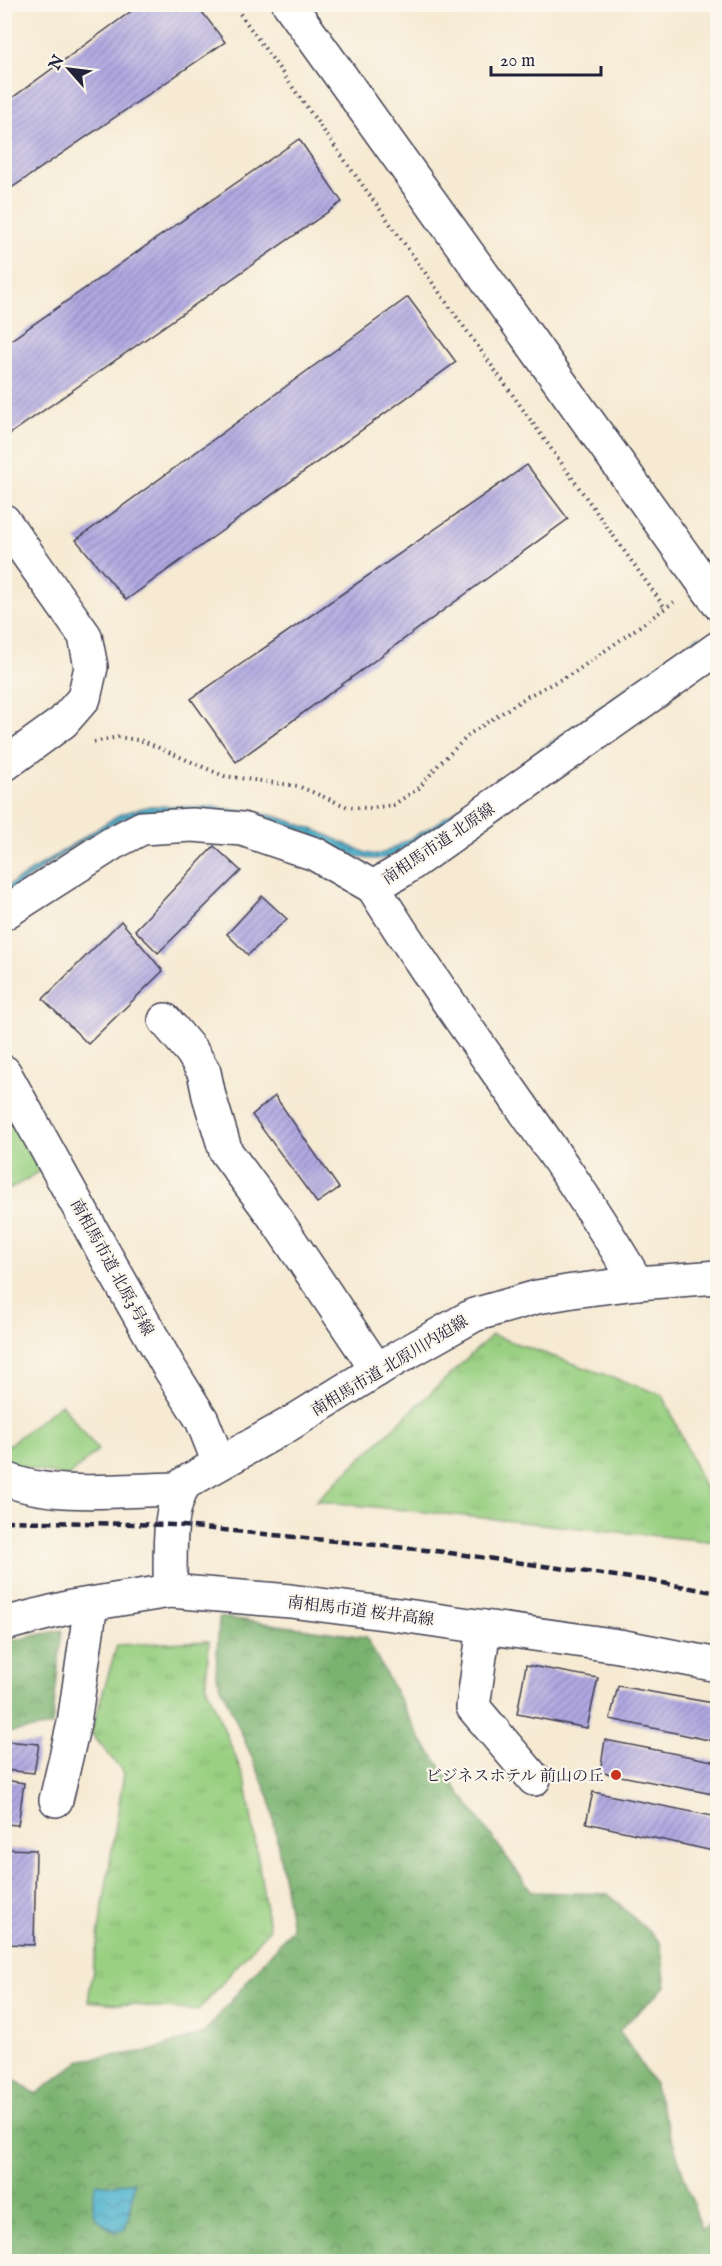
<svg xmlns="http://www.w3.org/2000/svg" width="722" height="2266" viewBox="0 0 722 2266" font-family="'IM FELL English','Noto Serif JP',serif">
  <style>
    .grass { fill: url(#grass-tufts); stroke: #5e795e; stroke-width: 1.5 }
    .forest { fill: url(#forest-crowns); stroke: #4e6a56; stroke-width: 1.5 }
    .garden { fill: #99d082; stroke: #5e795e; stroke-width: 1.5 }
    .water { fill: url(#water-waves); stroke: #386a84; stroke-width: 1.5 }
    .building { fill: url(#building-hatch) }
    .lines { fill: none; stroke-linecap: round; stroke-linejoin: round }
    .minor-casing { stroke: #424052; stroke-width: 36 }
    .path { stroke: #424052; stroke-width: 4; stroke-dasharray: 1.5 4.5; stroke-linecap: butt }
    .minor { stroke: #fff; stroke-width: 33 }
    .rail { stroke: #22223b; stroke-width: 4.5; stroke-dasharray: 9 4.5; stroke-linecap: butt }
    .poi-dot { fill: #c8321e; stroke: #fbf7ec; stroke-width: 2 }
    .labels { text-anchor: middle; stroke-width: 4.5; stroke-linejoin: round; paint-order: stroke }
    .street-label { font-size: 16px; fill: #22223b; stroke: #fbf7ec }
    .poi-label { font-size: 16px; fill: #22223b; stroke: #fbf7ec; text-anchor: end }
  </style>
  <defs>
    <pattern id="grass-tufts" width="24" height="20" patternUnits="userSpaceOnUse" patternTransform="scale(1.5)"><rect width="24" height="20" fill="#99d082"/><path d="M3 7l-1-3M5 7V3M7 7l1-3M15 17l-1-3M17 17v-4M19 17l1-3" fill="none" stroke="#84b271"/></pattern>
    <pattern id="forest-crowns" width="20" height="18" patternUnits="userSpaceOnUse" patternTransform="scale(1.5)"><rect width="20" height="18" fill="#7ab270"/><path d="M2 6a3 3 0 1 1 6 0M12 15a3 3 0 1 1 6 0" fill="none" stroke="#64905d"/></pattern>
    <pattern id="water-waves" width="16" height="10" patternUnits="userSpaceOnUse" patternTransform="scale(1.5)"><rect width="16" height="10" fill="#4eb2cd"/><path d="M0 5q4-4 8 0t8 0" fill="none" stroke="#4090a8"/></pattern>
    <pattern id="building-hatch" width="6" height="6" patternUnits="userSpaceOnUse" patternTransform="scale(1.5)"><rect width="6" height="6" fill="#b0a8e1"/><path d="M-1 1l2-2M0 6l6-6M5 7l2-2" fill="none" stroke="#8f88b8"/></pattern>
  </defs>
  <rect width="100%" height="100%" fill="#fbf7ec"/>
  <filter id="ink" filterUnits="userSpaceOnUse"><feTurbulence type="fractalNoise" baseFrequency=".0167" numOctaves="2"/><feDisplacementMap in="SourceGraphic" scale="12" xChannelSelector="R" yChannelSelector="G"/><feConvolveMatrix kernelMatrix="1 2 1 2 8 2 1 2 1" color-interpolation-filters="sRGB"/></filter>
  <filter id="wash" filterUnits="userSpaceOnUse"><feTurbulence type="fractalNoise" baseFrequency=".008" numOctaves="4" result="noise"/><feDisplacementMap in="SourceGraphic" scale="24" xChannelSelector="R" yChannelSelector="G"/><feGaussianBlur stdDeviation="1.35" result="paint"/><feColorMatrix in="noise" values="0 0 0 0 0 0 0 0 0 0 0 0 0 0 0 0 0 1.4 0 .05"/><feComposite in="paint" operator="in"/></filter>
  <g filter="url(#wash)">
    <rect width="100%" height="100%" fill="#f6ead3"/>
    <g class="grass">
      <polygon points="492,1335 663,1395 717,1516 717,1542 316,1501"/>
      <polygon points="209,1641 206,1685 246,1783 269,1929 198,2011 88,2001 124,1773 91,1733 117,1645"/>
    </g>
    <g class="forest">
      <polygon points="219,1617 366,1637 420,1738 532,1892 608,1894 660,1942 666,1986 619,2030 654,2084 702,2231 717,2217 717,2261 5,2261 4,2073 36,2094 81,2060 150,2051 204,2033 292,1928 270,1799 216,1675"/>
      <polygon points="62,1630 52,1726 5,1733 5,1642"/>
    </g>
    <g class="garden">
      <polygon points="4,1102 44,1169 5,1192 4,1192"/>
      <polygon points="61,1404 98,1450 68,1477 5,1464 5,1448"/>
    </g>
    <g class="water">
      <path d="M699,636L703,642L464,810L392,856C358,869 327,838 295,828C261,817 171,803 137,814C94,828 43,869 5,894V888L120,814L150,806L215,807L276,816L318,831L366,853L376,855L386,852L431,827L478,795Z"/>
      <path d="M134,2181L133,2197L125,2229L117,2232C91,2220 90,2210 96,2183L113,2185Z"/>
    </g>
    <g id="blocks">
      <g class="building">
        <polygon points="141,4 196,4 225,42 4,193 4,104"/>
        <polygon points="299,139 342,202 4,438 4,345"/>
        <polygon points="408,297 456,362 126,600 76,540"/>
        <polygon points="527,465 568,519 236,762 191,699"/>
        <polygon points="214,846 241,871 158,953 135,930"/>
        <polygon points="262,896 287,919 248,955 227,934"/>
        <polygon points="121,921 163,971 88,1044 43,999"/>
        <polygon points="275,1096 339,1188 317,1203 252,1115"/>
        <polygon points="526,1665 598,1678 587,1728 517,1714"/>
        <polygon points="618,1686 718,1704 718,1742 610,1719"/>
        <polygon points="605,1740 718,1762 718,1795 600,1772"/>
        <polygon points="4,1741 39,1744 34,1773 4,1770"/>
        <polygon points="4,1780 24,1783 18,1825 4,1824"/>
        <polygon points="593,1792 718,1817 718,1852 586,1823"/>
        <polygon points="4,1849 36,1850 34,1945 4,1944"/>
      </g>
    </g>
  </g>
  <g filter="url(#ink)">
    <use href="#blocks" fill-opacity="0" stroke="#424052" stroke-width="1.5"/>
    <g class="lines">
      <g class="minor-casing">
        <g id="minor">
          <polyline points="289,4 718,603"/>
          <polyline points="4,521 85,636 91,667 84,698 63,722 4,765"/>
          <path d="M373,887C456,1022 557,1146 637,1283"/>
          <polyline points="4,913 113,843 142,828 192,825 242,829 315,854 373,887 401,871 718,648"/>
          <polyline points="165,1020 192,1052 204,1072 209,1096 226,1152 275,1218 377,1370"/>
          <polyline points="4,1072 103,1251 170,1369 202,1420 219,1463"/>
          <path d="M4,1478C51,1500 129,1489 181,1489"/>
          <path d="M170,1591C171,1557 166,1512 185,1483L288,1425L385,1365L474,1315L537,1297L573,1291L637,1283L718,1277"/>
          <polyline points="4,1624 71,1607 170,1591 290,1601 407,1616 619,1646 718,1665"/>
          <polyline points="484,1627 473,1707 534,1779"/>
          <polyline points="56,1800 74,1723 91,1604"/>
        </g>
      </g>
      <g class="path">
        <polyline points="233,4 665,608"/>
        <polyline points="94,742 118,737 143,741 224,776 298,786 348,807 371,808 393,805 419,788 439,764 471,733 528,696 575,672 674,602"/>
      </g>
      <use href="#minor" class="minor"/>
      <polyline class="rail" points="4,1521 173,1525 436,1551 652,1581 718,1593"/>
    </g>
  </g>
  <circle class="poi-dot" cx="616" cy="1775" r="6"/>
  <g class="labels">
    <g class="street-label">
      <text transform="translate(438 843) rotate(-34)" y="6">南相馬市道 北原線</text>
      <text transform="translate(113 1267) rotate(61)" y="6">南相馬市道 北原3号線</text>
      <text transform="translate(389 1365) rotate(-31)" y="6">南相馬市道 北原川内廹線</text>
      <text transform="translate(361 1610) rotate(7)" y="6">南相馬市道 桜井高線</text>
    </g>
    <g class="poi-label">
      <text x="604" y="1781">ビジネスホテル 前山の丘</text>
    </g>
  </g>
  <rect width="722" height="2266" fill="none" stroke="#fbf7ec" stroke-width="24"/>
  <g transform="translate(69 69) rotate(298)" stroke="#fbf7ec" stroke-width="4.5" paint-order="stroke">
  <path d="M0-4.5L10 22L0 15L-10 22Z" fill="#22223b"/>
  <text y="-9" font-size="16" font-weight="bold" text-anchor="middle" fill="#22223b">N</text>
  </g>
  <path d="M491 66v9h110v-9" fill="none" stroke="#22223b" stroke-width="3"/>
  <text x="500" y="66" font-size="18" fill="#22223b" stroke="#fbf7ec" stroke-width="4.5" paint-order="stroke">20 m</text>
</svg>
